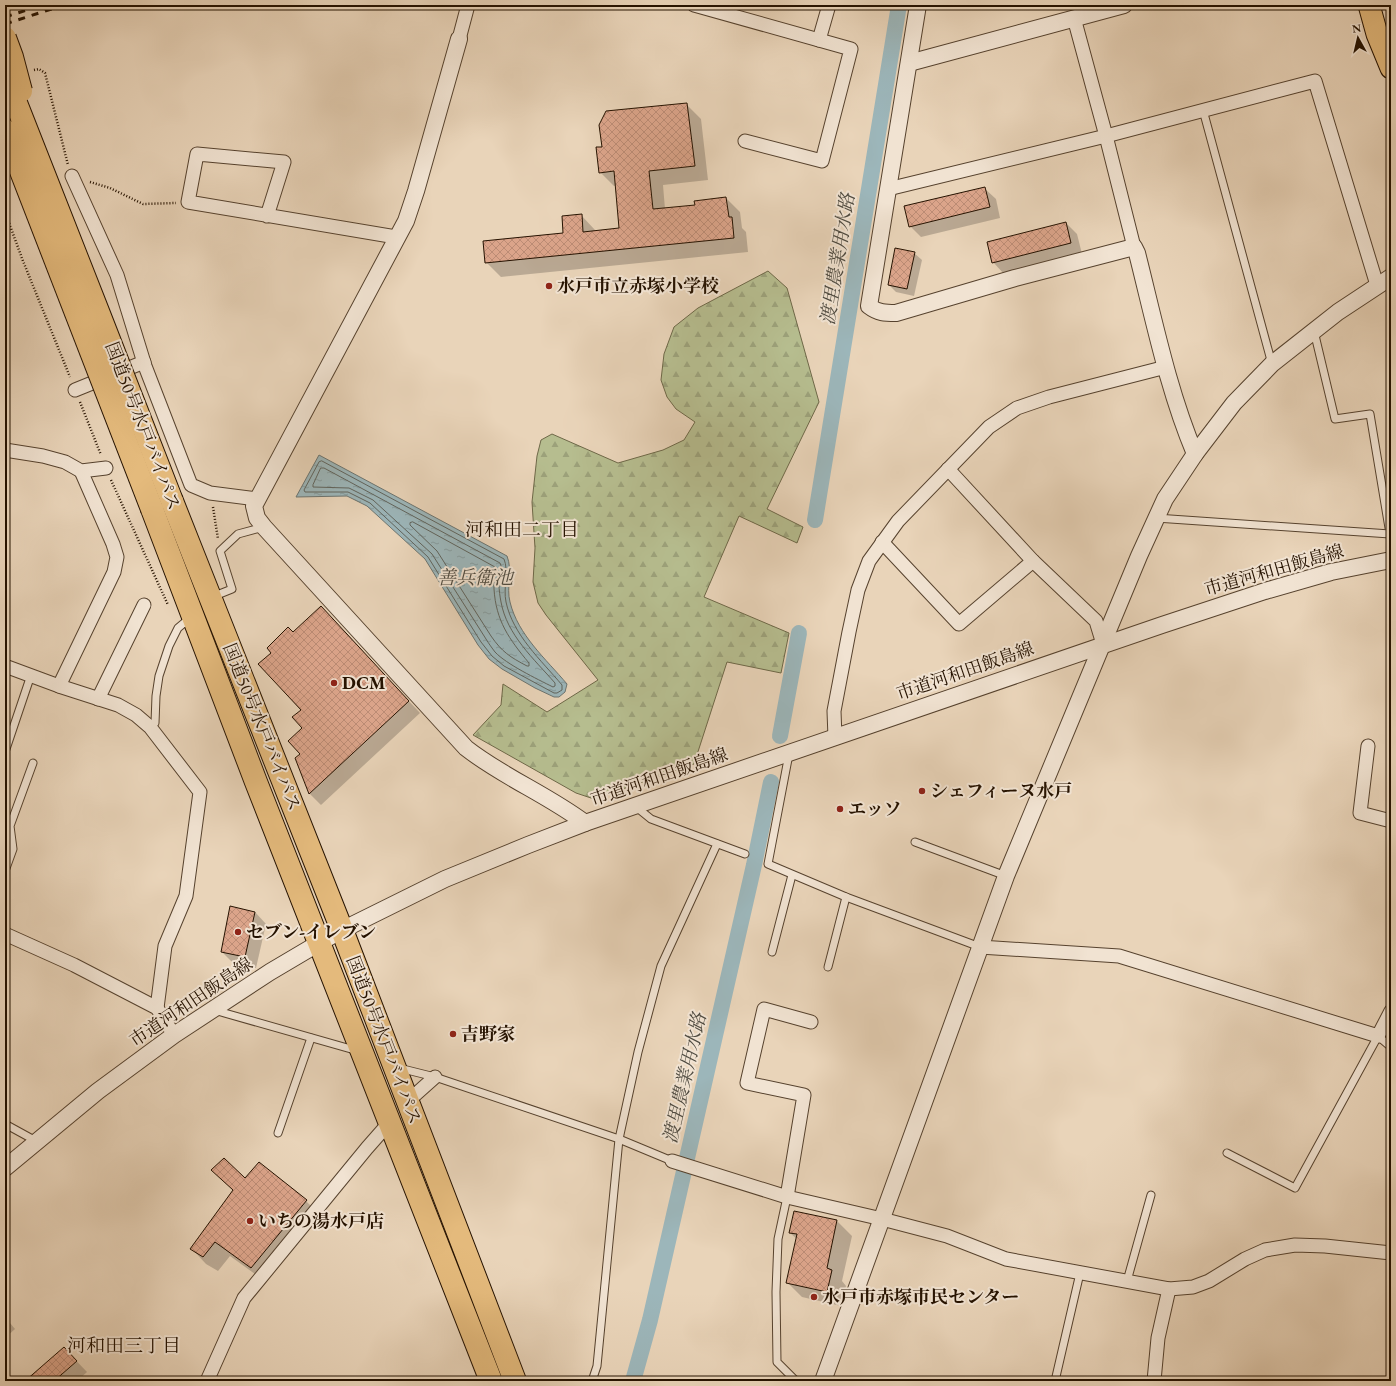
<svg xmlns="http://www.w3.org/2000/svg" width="1396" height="1386" viewBox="0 0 1396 1386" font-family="'EB Garamond','Noto Serif JP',serif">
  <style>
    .forest { fill: url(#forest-firs); stroke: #6e6848 }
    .water { fill: url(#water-ripples); stroke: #6c7470 }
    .shadow { fill: #0003 }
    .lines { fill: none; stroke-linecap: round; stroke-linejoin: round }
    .shore { stroke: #60645d; stroke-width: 1 }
    .canal { stroke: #9cb6ba; stroke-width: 16 }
    .building { fill: url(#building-cross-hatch); stroke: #251200 }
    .service-casing { stroke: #56422e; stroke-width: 9 }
    .minor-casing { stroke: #56422e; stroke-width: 15 }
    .tertiary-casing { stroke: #56422e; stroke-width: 18 }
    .primary-casing { stroke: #251200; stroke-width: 23 }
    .trunk-casing { stroke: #251200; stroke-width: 24 }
    .path { stroke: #251200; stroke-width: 2.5; stroke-dasharray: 1 2; stroke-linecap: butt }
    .service { stroke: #f1e3d2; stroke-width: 7 }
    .minor { stroke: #f1e3d2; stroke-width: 13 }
    .tertiary { stroke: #f1e3d2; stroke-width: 16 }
    .primary { stroke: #e4ba7c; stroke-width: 21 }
    .trunk { stroke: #e4ba7c; stroke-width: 22 }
    .rail { stroke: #251200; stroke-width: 3; stroke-dasharray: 7 7; stroke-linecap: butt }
    .trunk-bridge-casing { stroke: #251200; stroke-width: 24; stroke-linecap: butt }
    .trunk-bridge { stroke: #e4ba7c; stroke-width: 22 }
    .poi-dot { fill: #8f2418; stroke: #f1e3d2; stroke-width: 1.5 }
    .labels { text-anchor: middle; stroke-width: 4; stroke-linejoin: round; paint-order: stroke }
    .poi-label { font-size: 18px; font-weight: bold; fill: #251200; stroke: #f1e3d2; text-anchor: start }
    .street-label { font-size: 18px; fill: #251200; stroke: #f1e3d2 }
    .water-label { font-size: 19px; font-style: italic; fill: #4f4b41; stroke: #f1e3d2 }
    .neighbourhood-label { font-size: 19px; fill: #251200; stroke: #f1e3d2 }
  </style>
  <defs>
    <pattern id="forest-firs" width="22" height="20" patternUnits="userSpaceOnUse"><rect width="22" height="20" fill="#b6bd8f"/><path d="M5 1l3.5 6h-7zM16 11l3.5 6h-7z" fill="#9ca17a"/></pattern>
    <pattern id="water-ripples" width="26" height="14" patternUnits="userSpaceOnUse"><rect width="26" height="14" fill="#9cb6ba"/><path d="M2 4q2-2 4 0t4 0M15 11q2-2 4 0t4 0" fill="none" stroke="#869b9e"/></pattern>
    <pattern id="building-cross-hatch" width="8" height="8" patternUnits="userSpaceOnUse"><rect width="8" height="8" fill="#dba48a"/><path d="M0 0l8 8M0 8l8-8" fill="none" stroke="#bc8c75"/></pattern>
  </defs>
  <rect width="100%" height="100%" fill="#e9d4b9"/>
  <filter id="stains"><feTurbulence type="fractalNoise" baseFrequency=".005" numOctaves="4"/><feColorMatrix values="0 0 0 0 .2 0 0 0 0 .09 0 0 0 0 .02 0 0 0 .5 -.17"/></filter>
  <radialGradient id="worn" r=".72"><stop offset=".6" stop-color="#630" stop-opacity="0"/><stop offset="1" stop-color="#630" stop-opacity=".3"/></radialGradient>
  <polygon class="forest" points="768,271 787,288 819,402 767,509 803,527 797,543 739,516 704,597 789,633 781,673 727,662 694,764 594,799 576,793 473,735 501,705 503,684 547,712 598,680 546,615 538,603 533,582 535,548 532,502 537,456 541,440 552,434 618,463 663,450 684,440 695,422 676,409 667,397 661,380 664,354 674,327 698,308"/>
  <path class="water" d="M319,455L507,556C513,571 506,587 510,602C518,635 546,659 567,684L565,692L559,697H554L535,688L502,669L489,659L478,645L425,559L367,506L347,496L296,497Z"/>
  <g class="shadow">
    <polygon points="686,104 701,119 708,180 663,185 665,209 696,206 726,198 740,212 742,228 746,232 748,252 501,277 486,262 565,234 581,215 595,230 596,231 620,229 616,186 614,186 600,172 603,147"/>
    <polygon points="984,188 996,199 1000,218 921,237 910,226"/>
    <polygon points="1066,223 1077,234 1082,254 1004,274 993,262"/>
    <polygon points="914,253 922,260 914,296 896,292 889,285"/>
    <polygon points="332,619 420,713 321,805 310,794 296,758 301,754 303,728 293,633"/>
    <polygon points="255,912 266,924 256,968 233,963 222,952"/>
    <polygon points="213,1170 245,1179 306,1201 321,1216 266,1282 230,1256 218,1271 206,1264 192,1249 234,1191"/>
    <polygon points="795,1212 837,1221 852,1236 842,1281 846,1286 841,1306 802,1297 787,1282 797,1239 790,1233"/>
    <polygon points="5,1317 15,1329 5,1338"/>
    <polygon points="64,1348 87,1372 77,1381 26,1381"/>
  </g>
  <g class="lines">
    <g class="shore">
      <path d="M322,461L504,559C509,571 503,588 506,602C513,635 541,660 562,685V690L557,693H554L504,666L492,656L481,642L428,557L370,503L348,492H305L304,490L319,462Z"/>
      <path d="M321,468H324L500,563C503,569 500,577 499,584C499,590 500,597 501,602C507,635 534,659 555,683V686L553,687C537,679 506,664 495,652C492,648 489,644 486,639L432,554L373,500L349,488L313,487V485Z"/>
      <path d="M413,522L495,567C495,574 493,581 494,589C496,621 509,639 529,663V666H527C510,657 502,652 491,636L437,551L410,525V523Z"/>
    </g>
    <g class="canal">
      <polyline points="815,520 899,5"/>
      <polyline points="780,736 799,633"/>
      <polyline points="633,1381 650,1320 754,865 771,782"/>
    </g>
  </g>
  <g class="building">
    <polygon points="687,103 695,166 649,171 653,209 695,205 694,201 726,197 729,217 732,217 734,238 485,263 483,241 563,233 562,216 582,214 583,232 619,228 614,171 599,173 596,147 602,147 599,125 606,111"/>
    <polygon points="985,187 990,207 909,227 904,206"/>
    <polygon points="1066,222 1071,243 992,263 987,242"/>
    <polygon points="895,248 915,252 907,289 888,285"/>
    <polygon points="321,606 409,701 309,794 295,758 300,754 288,741 302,728 292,717 301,710 258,664 271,653 267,648 288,627 293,632"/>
    <polygon points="230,906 255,912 245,957 221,952"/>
    <polygon points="224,1158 245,1178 259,1162 307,1200 251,1268 215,1242 203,1257 190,1249 233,1190 211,1170"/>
    <polygon points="794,1211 837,1220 827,1268 832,1270 827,1292 786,1283 797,1234 789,1233"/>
    <polygon points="64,1347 77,1361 54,1381 25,1381"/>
  </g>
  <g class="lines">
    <g class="service-casing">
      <g id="service">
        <polyline points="1203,110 1272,364"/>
        <polyline points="1314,331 1335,419 1370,414 1390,534"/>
        <polyline points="1156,518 1390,534 1391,536"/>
        <polyline points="212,597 232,589 220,551 238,534 264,527"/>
        <polyline points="150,727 155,723 156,696 159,676 169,646 178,628 190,618"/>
        <polyline points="5,752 31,675"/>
        <polyline points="789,754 768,864 846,897 980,947"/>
        <polyline points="635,806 651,819 745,854"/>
        <polyline points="915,842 1006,876"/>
        <polyline points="5,871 13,849 10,826 33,763"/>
        <polyline points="772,952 792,875"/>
        <polyline points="828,967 846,897"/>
        <polyline points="214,1010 358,1051"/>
        <polyline points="399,1068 435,1077 619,1139 672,1161"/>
        <polyline points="5,1124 36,1141"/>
        <polyline points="278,1133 311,1038"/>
        <polyline points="1227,1153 1295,1188 1378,1036 1391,1047"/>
        <polyline points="787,1197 778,1239 776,1292 777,1362 796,1381"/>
        <polyline points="1127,1281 1151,1195"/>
        <polyline points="592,1381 597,1366 619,1139 638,1052 661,966 717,844"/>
        <polyline points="1055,1381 1080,1273"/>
      </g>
    </g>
    <g class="minor-casing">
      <g id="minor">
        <polyline points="694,5 851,49 822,161 745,141"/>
        <polyline points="1074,18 1106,136 1134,247"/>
        <polyline points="459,39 468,5"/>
        <polyline points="819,40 829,5"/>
        <polyline points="72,176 117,275 145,366 191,485 210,493 257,499"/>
        <polyline points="888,189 1106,136 1315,81 1377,285"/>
        <polyline points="267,216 284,162 197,154 188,202 396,237"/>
        <polyline points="75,390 144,362"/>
        <polyline points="5,450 43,456 65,462 81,471 106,468"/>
        <polyline points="948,469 1033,561 1096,621 1103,644"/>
        <polyline points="882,542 959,624 1033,561"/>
        <polyline points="5,666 59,686 118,705 136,715 150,727 200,792 186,896 165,946 157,1008"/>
        <polyline points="59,686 114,572 117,557 113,544 81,471"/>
        <polyline points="98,699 144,605"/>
        <polyline points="835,738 834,711 849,632 858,590 869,561 898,521 989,427 1017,408 1049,397 1166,367"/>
        <polyline points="1368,746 1360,813 1391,821"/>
        <polyline points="5,934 74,965 157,1008 174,1035"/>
        <polyline points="980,947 1119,956 1378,1036 1391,1011"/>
        <polyline points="407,1102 435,1077"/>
        <polyline points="672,1161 787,1197 882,1219 947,1236 1006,1259 1169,1289 1193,1287 1209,1281 1245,1259 1265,1250 1295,1245 1325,1246 1391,1253"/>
        <polyline points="787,1197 804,1095 747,1083 764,1009 811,1022"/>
        <polyline points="207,1381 244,1298 367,1148 389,1123"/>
        <polyline points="1154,1381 1158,1338 1169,1289"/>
      </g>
    </g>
    <g class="tertiary-casing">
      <g id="tertiary">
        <path d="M918,5L869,306C878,313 885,313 896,313L1015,278L1134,247L1137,253C1154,320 1168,390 1195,454"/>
        <path d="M459,39L416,191L406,221L254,506L257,518L264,527L466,748C503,777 548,795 585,823"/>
        <polyline points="909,63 1124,5"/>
        <polyline points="5,1168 98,1091 174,1035 270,972 319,943 342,930 445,879 528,845 585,823 1162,625 1265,591 1331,572 1391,560"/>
        <polyline points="823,1381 1006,876 1139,556 1165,499 1195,454 1234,403 1272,364 1338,312 1391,277"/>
      </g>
    </g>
    <g class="primary-casing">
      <polyline id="primary" points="1369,5 1377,34 1391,68"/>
    </g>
    <g class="trunk-casing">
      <g id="trunk">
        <polyline points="172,501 342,930 515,1381"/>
        <polyline points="152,509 256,782 491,1381"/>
      </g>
    </g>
    <g class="path">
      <polyline points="34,70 39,69 45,73 68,165"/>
      <polyline points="90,182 110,188 143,204 176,203"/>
      <polyline points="5,212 23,261 70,377"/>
      <polyline points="80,402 101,455"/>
      <polyline points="111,480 168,605"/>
      <polyline points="213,507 218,539"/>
    </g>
    <use href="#service" class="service"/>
    <use href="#minor" class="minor"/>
    <use href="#tertiary" class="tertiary"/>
    <use href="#primary" class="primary"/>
    <use href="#trunk" class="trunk"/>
    <g class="rail">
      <polyline points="5,17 43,5"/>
      <polyline points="5,24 64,5"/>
    </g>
    <g class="trunk-bridge-casing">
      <g id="trunk-bridge">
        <polyline points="5,38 12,57 21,91"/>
        <polyline points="5,75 99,314 172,501"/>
        <polyline points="5,130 152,509"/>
      </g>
    </g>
    <use href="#trunk-bridge" class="trunk-bridge"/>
  </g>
  <g class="poi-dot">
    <circle cx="549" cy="286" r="4"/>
    <circle cx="334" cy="683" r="4"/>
    <circle cx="922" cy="791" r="4"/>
    <circle cx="840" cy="809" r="4"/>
    <circle cx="238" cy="932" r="4"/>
    <circle cx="453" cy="1034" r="4"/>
    <circle cx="250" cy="1221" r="4"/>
    <circle cx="814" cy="1297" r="4"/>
  </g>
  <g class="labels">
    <g class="poi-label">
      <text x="557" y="292">水戸市立赤塚小学校</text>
      <text x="342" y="689">DCM</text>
      <text x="930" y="797">シェフィーヌ水戸</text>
      <text x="848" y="815">エッソ</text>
      <text x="246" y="938">セブン-イレブン</text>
      <text x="461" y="1040">吉野家</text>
      <text x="258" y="1227">いちの湯水戸店</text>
      <text x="822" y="1303">水戸市赤塚市民センター</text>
    </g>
    <g class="street-label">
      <text transform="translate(143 426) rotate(69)" y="6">国道50号水戸バイパス</text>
      <text transform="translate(1274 570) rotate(-16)" y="6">市道河和田飯島線</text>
      <text transform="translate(965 671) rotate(-19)" y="6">市道河和田飯島線</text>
      <text transform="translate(262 727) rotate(68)" y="6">国道50号水戸バイパス</text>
      <text transform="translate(659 777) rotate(-19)" y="6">市道河和田飯島線</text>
      <text transform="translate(191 1002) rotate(-34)" y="6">市道河和田飯島線</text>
      <text transform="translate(384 1040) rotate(69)" y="6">国道50号水戸バイパス</text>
    </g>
    <g class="water-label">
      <text transform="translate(837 259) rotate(-81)" y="7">渡里農業用水路</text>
      <text x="475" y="584">善兵衛池</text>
      <text transform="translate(684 1078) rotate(-77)" y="7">渡里農業用水路</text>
    </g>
    <g class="neighbourhood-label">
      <text x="522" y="536">河和田二丁目</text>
      <text x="124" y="1352">河和田三丁目</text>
    </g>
  </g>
  <rect width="1396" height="1386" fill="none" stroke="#e9d4b9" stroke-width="20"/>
  <rect x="6" y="6" width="1384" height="1374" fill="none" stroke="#251200" stroke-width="2"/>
  <rect x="10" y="10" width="1376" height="1366" fill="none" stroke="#251200"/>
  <g transform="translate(1358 38) rotate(352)" stroke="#f1e3d2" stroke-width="3" paint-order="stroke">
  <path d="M0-3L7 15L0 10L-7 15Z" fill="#251200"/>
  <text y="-6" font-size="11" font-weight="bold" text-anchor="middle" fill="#251200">N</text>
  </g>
  <rect width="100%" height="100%" filter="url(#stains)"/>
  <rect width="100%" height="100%" fill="url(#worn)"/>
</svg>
